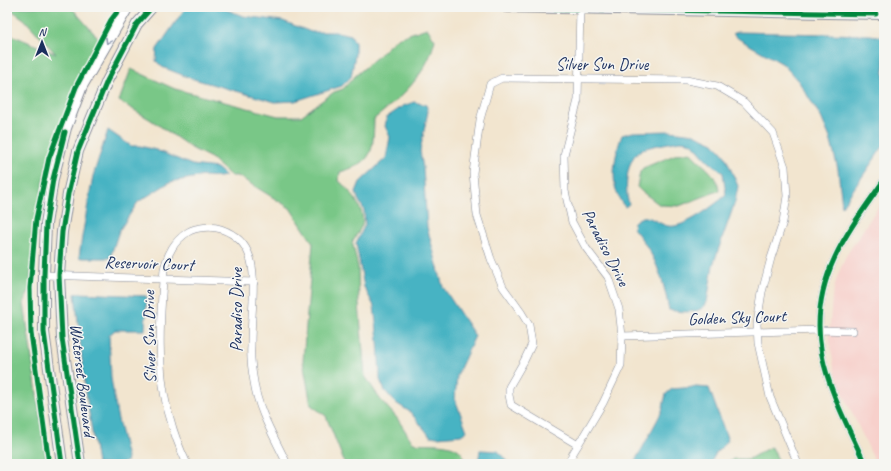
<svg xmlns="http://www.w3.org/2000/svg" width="891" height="471" viewBox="0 0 891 471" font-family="Caveat,sans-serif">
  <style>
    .built { fill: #f7d0cb }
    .green { fill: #79c787; stroke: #4a7b72 }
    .water { fill: #46b3c3; stroke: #307190 }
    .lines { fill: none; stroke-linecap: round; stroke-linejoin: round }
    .street-casing { stroke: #868a96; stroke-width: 8 }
    .secondary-casing { stroke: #868a96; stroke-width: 12 }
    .street { stroke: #fff; stroke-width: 7 }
    .secondary { stroke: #fff; stroke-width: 10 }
    .cycleway-casing { stroke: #f6f6f2; stroke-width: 8 }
    .cycleway { stroke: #00873e; stroke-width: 5 }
    .oneway { stroke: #8d97ae }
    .labels { text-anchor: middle; stroke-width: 3; stroke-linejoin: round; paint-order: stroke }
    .street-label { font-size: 17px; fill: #1b2f5e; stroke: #f6f6f2 }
  </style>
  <rect width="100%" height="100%" fill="#f6f6f2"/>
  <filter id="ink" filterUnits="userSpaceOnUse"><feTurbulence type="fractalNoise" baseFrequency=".025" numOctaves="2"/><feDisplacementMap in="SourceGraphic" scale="8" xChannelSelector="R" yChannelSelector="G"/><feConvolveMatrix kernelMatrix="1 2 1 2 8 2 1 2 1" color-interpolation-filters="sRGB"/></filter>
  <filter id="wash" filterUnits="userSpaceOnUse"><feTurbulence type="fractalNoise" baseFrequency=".012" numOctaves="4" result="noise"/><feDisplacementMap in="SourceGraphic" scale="16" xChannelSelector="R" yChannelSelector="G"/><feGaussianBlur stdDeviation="0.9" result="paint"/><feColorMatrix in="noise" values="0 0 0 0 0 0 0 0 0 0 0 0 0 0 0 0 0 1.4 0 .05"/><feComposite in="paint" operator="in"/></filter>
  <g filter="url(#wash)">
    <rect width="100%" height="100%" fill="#f2e5cf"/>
    <polygon class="built" points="884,198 884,464 876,464 841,389 834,368 829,336 832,297 837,277 846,256"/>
    <g class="green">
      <polygon points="7,7 71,7 99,39 95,52 76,87 49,158 36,219 30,288 24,303 47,464 7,464 7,33 56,54 24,19"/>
      <path d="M427,28L435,40C433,47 431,54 428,60C417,84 394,103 374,119C373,152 374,162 340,172L339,181C350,190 366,210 362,225C360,230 356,235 354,240L352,241L358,267L359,304L365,376L380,399L397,418L413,443C430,445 465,439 465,464H345L326,416L311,405L303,361L313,243L290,208L238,176H231L211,158L193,149L151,120L119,101L131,69L175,89L278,116H301L334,92L343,89L354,77L377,57L397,38Z"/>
      <path d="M690,152C700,164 717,173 719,189L718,191L679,206L660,205L641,191L637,187L640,172L643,168L677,154Z"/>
      <polygon points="770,447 773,449 780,464 727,464 733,459 749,459"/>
    </g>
    <g class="water">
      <polygon points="186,7 219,7 243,16 283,21 311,32 337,32 351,35 355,43 355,55 351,77 342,86 295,101 275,102 190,78 162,67 156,61 157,49"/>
      <polygon points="737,32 870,35 884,37 884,145 842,206 838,169 830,138 821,117 799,82 783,64 739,39 733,34"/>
      <polygon points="414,102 426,105 428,111 420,151 423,168 427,227 443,287 475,336 457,375 455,399 467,431 461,435 437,437 430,436 410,412 396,403 385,391 380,380 378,340 374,306 364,287 356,243 365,225 364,210 358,199 356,192 360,182 386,158 390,137 385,126 387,117 403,106"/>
      <polygon points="108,130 131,146 140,146 156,150 192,165 217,168 226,176 219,177 204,176 170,182 138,202 119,231 110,258 83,258 79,257 82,237 93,176"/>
      <path d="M670,131L694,134L714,143L725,156L738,186L735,202L713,265L707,302C702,315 681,312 669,310C663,277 655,254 633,228L634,222C636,220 640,218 642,217C652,215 663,229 675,226C691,223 713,206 726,195L723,173L707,160L692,143C688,142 684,141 680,141C674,142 645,147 641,150C626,158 624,190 629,204L625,207C608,188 614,157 622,135L633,132Z"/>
      <polygon points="79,293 146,296 147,298 145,330 115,330 109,335 111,378 117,415 127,458 126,462 120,464 97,464 85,387 75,294"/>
      <polygon points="695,387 709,388 727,438 727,442 716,453 710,464 633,464 643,447 662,411 666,394 672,389"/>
      <polygon points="480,450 498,451 510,464 478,464"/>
    </g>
  </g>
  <g filter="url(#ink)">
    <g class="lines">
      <g class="street-casing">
        <g id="street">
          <polyline points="44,275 254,282"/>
          <polyline points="622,336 819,330 853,331"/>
          <polyline points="578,445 511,405 509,395 509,387 524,361 532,344 529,325 521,312 503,287 491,259 477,215 473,173 480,120 490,84 502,78 686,80 717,86 744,102 773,133 785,167 787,196 783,222 771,258 762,292 757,324 758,343 770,397 798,464"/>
          <path d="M187,464C180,449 174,434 170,418C156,374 160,315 164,269C168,253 174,241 188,232C196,227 212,226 221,229C255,241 254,270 253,300C252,315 251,330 251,346C250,357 252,371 254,382C258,411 275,438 287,464"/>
          <polyline points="568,464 572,455 603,403 621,365 622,336 619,309 608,277 586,248 572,222 565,191 564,155 578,100 580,7"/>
          <path d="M865,464C832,392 798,336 835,257C848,229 867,205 884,180"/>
        </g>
      </g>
      <g class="secondary-casing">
        <g id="secondary">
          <polyline points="506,7 884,14"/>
          <polyline points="62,464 44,332 44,275 46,224 53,179 66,128 82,86 128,7"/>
          <polyline points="80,464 62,338 59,275 62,232 68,194 78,151 107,81 137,24 152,7"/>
        </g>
      </g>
      <use href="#street" class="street"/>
      <use href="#secondary" class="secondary"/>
      <g class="cycleway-casing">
        <g id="cycleway">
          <polyline points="506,7 876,14"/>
          <polyline points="49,464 31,333 30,288 36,219 49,158 76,87 111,20 121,7"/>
          <polyline points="62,464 44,332 44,275 46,224 53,179 65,132"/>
          <polyline points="80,464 62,338 59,275 62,232 68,194 78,151 107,81 137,24 152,7"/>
          <path d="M865,464C832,392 798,336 835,257C848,229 867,205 884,180"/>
        </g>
      </g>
      <use href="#cycleway" class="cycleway"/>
    </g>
    <defs><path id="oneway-chevron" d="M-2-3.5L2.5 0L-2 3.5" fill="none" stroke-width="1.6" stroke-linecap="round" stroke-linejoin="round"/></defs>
    <use class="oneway" href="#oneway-chevron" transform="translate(108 41) rotate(120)"/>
  </g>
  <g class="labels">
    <g class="street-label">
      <text x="602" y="70">Silver Sun Drive</text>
      <text transform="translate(606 247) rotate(63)" y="6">Paradiso Drive</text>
      <text transform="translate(149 263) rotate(2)" y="6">Reservoir Court</text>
      <text transform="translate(236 310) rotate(-90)" y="6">Paradiso Drive</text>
      <text transform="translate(737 317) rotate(-2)" y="6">Golden Sky Court</text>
      <text transform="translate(149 337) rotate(-91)" y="6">Silver Sun Drive</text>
      <text transform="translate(83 380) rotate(83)" y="6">Waterset Boulevard</text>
    </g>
  </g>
  <rect width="891" height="471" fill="none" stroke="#f6f6f2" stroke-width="24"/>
  <g transform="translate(42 42)" stroke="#f6f6f2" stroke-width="3" paint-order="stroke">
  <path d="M0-3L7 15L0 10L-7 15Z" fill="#1b2f5e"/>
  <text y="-6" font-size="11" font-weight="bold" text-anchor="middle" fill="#1b2f5e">N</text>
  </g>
</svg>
